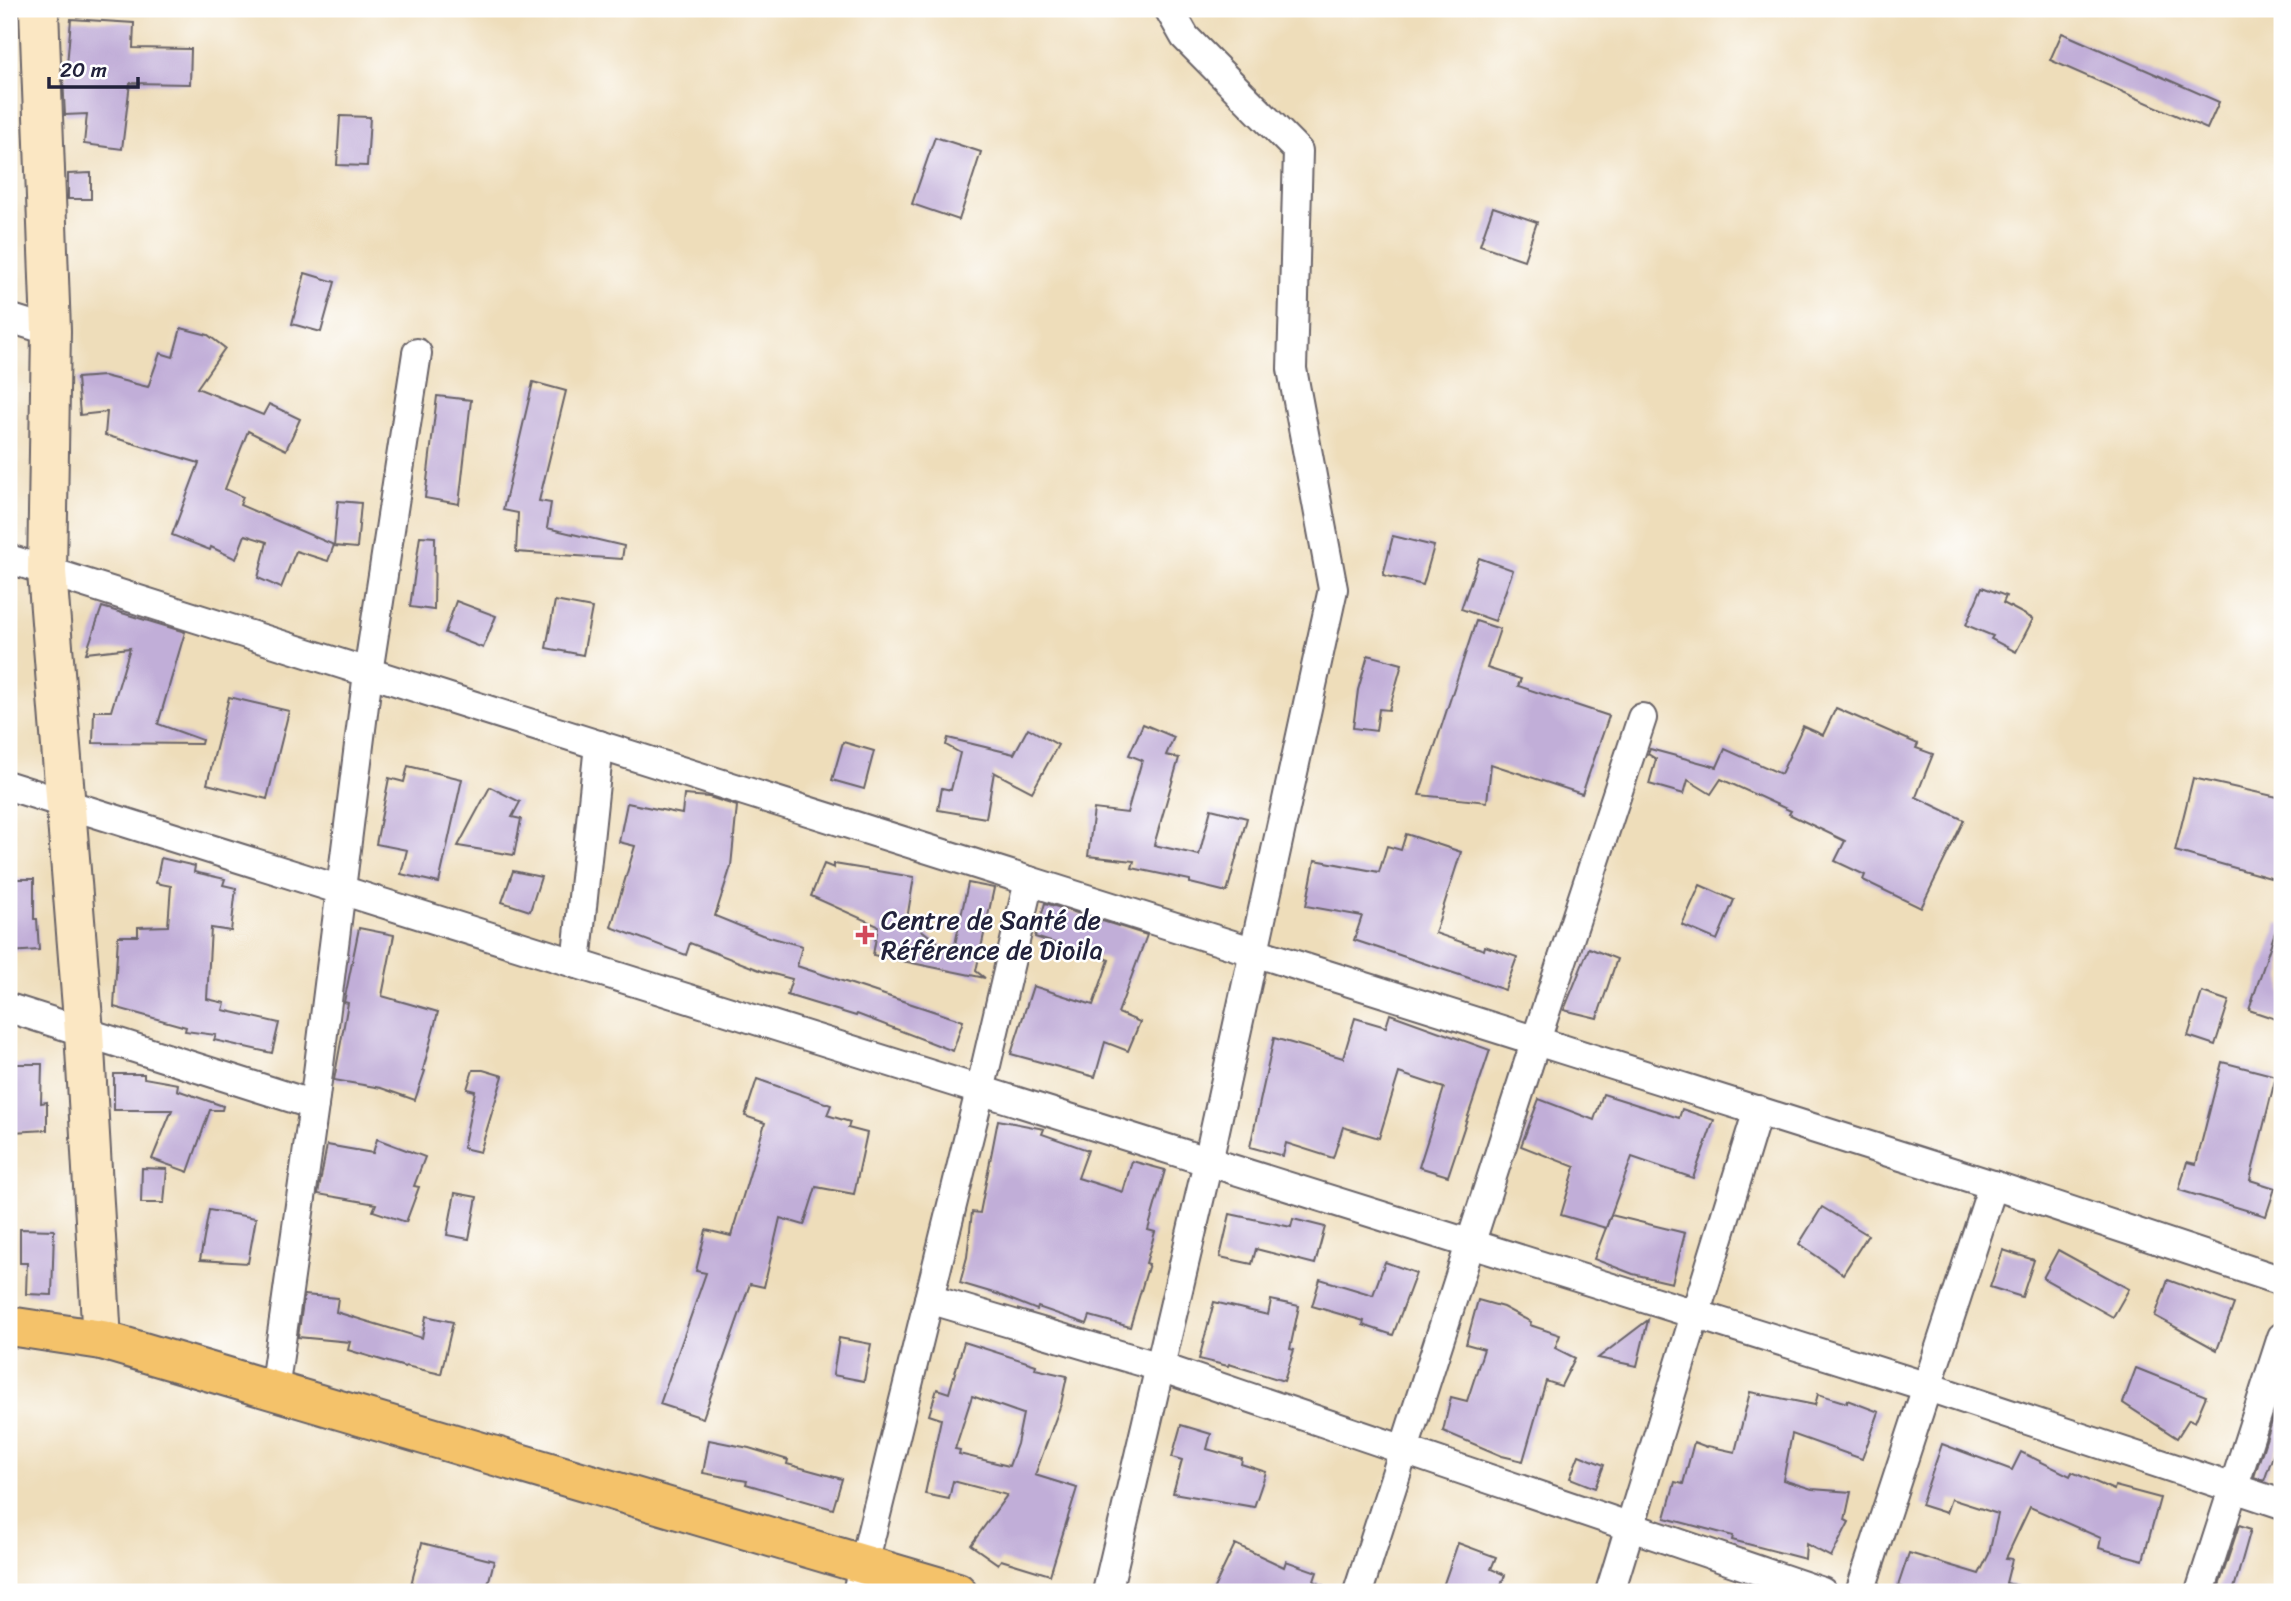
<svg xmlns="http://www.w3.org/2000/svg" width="2291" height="1601" viewBox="0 0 2291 1601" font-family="Sriracha,sans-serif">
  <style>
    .building { fill: #c1aed8; fill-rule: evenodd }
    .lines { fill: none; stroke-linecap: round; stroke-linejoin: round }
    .street-casing { stroke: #696367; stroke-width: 32 }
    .secondary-casing { stroke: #696367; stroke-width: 42 }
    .primary-casing { stroke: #696367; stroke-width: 42 }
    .street { stroke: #fff; stroke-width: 28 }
    .secondary { stroke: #fbe7c3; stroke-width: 38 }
    .primary { stroke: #f4c26a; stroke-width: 38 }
    .poi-dot { fill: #d1495b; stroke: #fff; stroke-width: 2.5 }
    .labels { text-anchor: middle; stroke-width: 5; stroke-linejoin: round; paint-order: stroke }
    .poi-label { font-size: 26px; fill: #22223b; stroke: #fff; text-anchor: start }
  </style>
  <rect width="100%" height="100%" fill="#fff"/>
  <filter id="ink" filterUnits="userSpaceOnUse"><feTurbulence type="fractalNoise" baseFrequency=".0143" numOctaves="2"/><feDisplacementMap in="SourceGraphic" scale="14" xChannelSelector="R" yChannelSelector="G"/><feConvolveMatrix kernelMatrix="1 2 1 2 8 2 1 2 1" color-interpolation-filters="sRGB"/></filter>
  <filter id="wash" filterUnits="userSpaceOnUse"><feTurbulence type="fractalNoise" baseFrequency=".00686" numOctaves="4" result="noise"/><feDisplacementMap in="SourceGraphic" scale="28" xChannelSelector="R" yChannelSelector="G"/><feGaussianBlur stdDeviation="1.57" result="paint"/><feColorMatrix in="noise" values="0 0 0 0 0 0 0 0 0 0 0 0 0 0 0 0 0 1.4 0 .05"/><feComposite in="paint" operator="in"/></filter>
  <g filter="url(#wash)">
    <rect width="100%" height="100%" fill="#eeddba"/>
    <g id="blocks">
      <g class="building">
        <polygon points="71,19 134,23 133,48 191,49 190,84 130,83 122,149 84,144 87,114 65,115 63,77 66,77"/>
        <polygon points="2062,33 2219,102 2207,129 2050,60"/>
        <polygon points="340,116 370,117 367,166 337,165"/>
        <polygon points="935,137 981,152 959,220 912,204"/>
        <polygon points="91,173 91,199 68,199 68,174"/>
        <polygon points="1493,207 1537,222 1524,260 1480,245"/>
        <polygon points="305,273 335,282 321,332 292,324"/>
        <polygon points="181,328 208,335 225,348 197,388 263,415 269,404 300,419 286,450 248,431 225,489 243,497 240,505 334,545 328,561 296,551 281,588 258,578 267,542 245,535 236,559 211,547 210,550 172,535 199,463 105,435 107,412 80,415 77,378 104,376 148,387 160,353 173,357"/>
        <polygon points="533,382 566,391 539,501 551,503 547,528 624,546 622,559 516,552 518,513 503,510"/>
        <polygon points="437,396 471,400 459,504 425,498"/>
        <polygon points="338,501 361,503 357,548 334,546"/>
        <polygon points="420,536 435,537 434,610 410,607"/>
        <polygon points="1393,536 1434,546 1423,585 1383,575"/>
        <polygon points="1479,558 1513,570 1495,621 1461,609"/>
        <polygon points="1982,587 2006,596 2003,603 2033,619 2016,652 1991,639 1993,636 1966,625"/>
        <polygon points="456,601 496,616 483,648 445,633"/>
        <polygon points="555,601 592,608 583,655 546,648"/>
        <polygon points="102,607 185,632 158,724 202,740 201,744 93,743 94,711 111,711 130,648 86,653"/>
        <polygon points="1476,621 1500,629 1487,668 1521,679 1518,686 1609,716 1582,794 1491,764 1487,802 1419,795"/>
        <polygon points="1368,655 1402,664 1389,710 1379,709 1376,731 1353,728 1358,690"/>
        <polygon points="229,697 289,711 267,799 207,784"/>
        <polygon points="1836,708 1918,744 1916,748 1933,754 1916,797 1964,820 1921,908 1863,880 1865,875 1835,861 1845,841 1789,814 1791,811 1721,779 1711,794 1688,780 1684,794 1649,784 1656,759 1648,754 1650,749 1717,767 1725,749 1781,774 1803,726 1823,735"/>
        <polygon points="1143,724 1174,737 1166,755 1179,758 1154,845 1199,855 1211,809 1247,818 1227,892 1190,883 1190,880 1132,868 1134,861 1088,856 1094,809 1127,813 1142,760 1129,755"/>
        <polygon points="1028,728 1058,745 1032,792 994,772 986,818 938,810 942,788 951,790 960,753 946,745 948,738 1014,754"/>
        <polygon points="843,742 874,751 864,789 832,780"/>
        <polygon points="408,766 462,779 439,883 401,874 407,850 376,844 389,778 404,782"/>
        <polygon points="2193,778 2282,798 2282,856 2274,879 2175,851"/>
        <polygon points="490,787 520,802 512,817 521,819 514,855 458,846"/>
        <polygon points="684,795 709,797 737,806 731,866 715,916 762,935 802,946 797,966 963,1021 953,1051 857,1014 856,1016 787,995 792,979 762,971 690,943 686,955 611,927 635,846 619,842 627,803 682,814"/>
        <polygon points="1406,834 1461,852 1435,933 1484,950 1485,946 1517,957 1505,990 1354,940 1362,916 1306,906 1315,860 1379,872 1387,846 1401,850"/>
        <polygon points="161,858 195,866 194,872 225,879 223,885 236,888 231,931 211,928 207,999 225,1003 223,1010 279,1023 272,1053 214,1040 216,1035 185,1031 186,1027 114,1007 118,936 138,936 138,927 168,926 171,886 156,883"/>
        <polygon points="824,864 834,868 834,864 914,877 907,919 953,954 968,883 994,888 976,971 985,978 873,955 878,926 811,896"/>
        <polygon points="513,871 541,877 530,911 502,902"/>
        <polygon points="9,879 34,879 34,919 37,919 39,950 9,952"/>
        <polygon points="1700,885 1734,900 1717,940 1682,925"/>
        <polygon points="1045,903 1147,935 1118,1013 1140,1022 1128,1051 1105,1042 1095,1077 1011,1054 1033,986 1093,1005 1109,960 1035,937"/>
        <polygon points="2278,923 2282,924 2282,1021 2249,1010"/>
        <polygon points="359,928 394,935 382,996 438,1012 423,1070 425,1071 415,1100 381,1088 334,1080 348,1003 344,1002"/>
        <polygon points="1589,948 1617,959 1597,1018 1564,1010"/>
        <polygon points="2202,992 2229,1001 2215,1045 2188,1036"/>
        <polygon points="1390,1014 1490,1050 1448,1176 1419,1167 1444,1088 1399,1073 1379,1138 1343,1127 1333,1158 1286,1143 1283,1156 1250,1147 1274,1038 1343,1058 1355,1018 1386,1027"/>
        <polygon points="2222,1062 2276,1076 2250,1180 2275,1188 2266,1216 2179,1190 2187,1162 2196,1164"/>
        <polygon points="12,1064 42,1064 41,1103 47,1102 47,1130 12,1132 11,1104"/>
        <polygon points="473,1070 483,1070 503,1076 480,1152 463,1148 475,1091 467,1089"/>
        <polygon points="114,1074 144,1074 144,1078 178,1084 177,1090 223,1106 222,1110 210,1110 188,1172 152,1159 172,1110 114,1110"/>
        <polygon points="757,1079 831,1105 827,1115 850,1122 848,1128 867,1133 854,1194 816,1187 804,1225 780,1218 764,1287 750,1284 703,1418 660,1404 706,1273 696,1271 706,1230 731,1236 765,1123 745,1116"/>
        <polygon points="1603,1094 1679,1118 1682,1109 1714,1120 1693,1178 1632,1157 1606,1228 1561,1215 1575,1167 1521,1146 1539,1099 1594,1120"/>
        <polygon points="998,1120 1044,1129 1042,1134 1088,1150 1078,1178 1123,1192 1132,1161 1165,1170 1148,1230 1155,1232 1146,1263 1149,1264 1130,1327 1090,1316 1087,1324 1038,1307 1037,1310 997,1294 960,1283 967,1257 972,1212 980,1213"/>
        <polygon points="377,1139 425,1157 414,1186 419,1187 406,1222 373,1211 376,1204 318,1194 327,1145 373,1153"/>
        <polygon points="142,1168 167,1169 164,1203 141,1203"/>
        <polygon points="455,1193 477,1197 469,1239 447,1235"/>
        <polygon points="1822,1207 1868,1235 1843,1274 1799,1244"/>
        <polygon points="209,1210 256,1218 248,1263 200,1260"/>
        <polygon points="1230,1214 1291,1227 1293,1219 1325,1227 1315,1264 1256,1249 1252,1264 1220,1257"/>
        <polygon points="1611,1215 1685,1233 1672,1283 1633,1274 1594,1259"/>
        <polygon points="20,1229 54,1230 52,1295 26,1294 27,1263 20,1263"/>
        <polygon points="2003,1250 2034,1260 2022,1297 1990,1287"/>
        <polygon points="2058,1250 2129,1289 2113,1317 2043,1278"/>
        <polygon points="1385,1262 1416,1273 1393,1335 1363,1325 1364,1321 1312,1306 1320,1279 1373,1295"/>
        <polygon points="2168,1280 2234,1304 2217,1350 2155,1316"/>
        <polygon points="304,1295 338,1298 336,1312 422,1338 426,1316 453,1322 441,1374 406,1366 405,1367 348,1350 350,1342 298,1337"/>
        <polygon points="1271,1300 1299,1306 1290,1349 1294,1350 1284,1381 1229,1364 1228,1366 1199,1359 1214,1302 1268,1315"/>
        <polygon points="1478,1300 1503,1307 1531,1322 1530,1325 1560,1335 1555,1348 1575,1358 1561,1386 1546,1381 1523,1461 1502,1456 1443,1431 1451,1397 1467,1401 1484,1349 1466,1344"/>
        <polygon points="1648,1320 1637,1366 1598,1358"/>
        <polygon points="839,1338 871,1344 864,1381 833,1375"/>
        <path d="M964,1342L1036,1365L1035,1369L1067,1376L1061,1404L1035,1475L1077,1488L1050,1575L1001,1560L998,1564L971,1545L1007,1495L953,1481L949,1499L925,1494L941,1419L929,1415L937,1389L949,1393ZM972,1396L1023,1414L1017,1444L1009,1466L959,1454L960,1450L955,1449Z"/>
        <polygon points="2136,1368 2206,1396 2195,1422 2189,1419 2177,1438 2123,1403"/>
        <polygon points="2282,1391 2282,1430 2264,1481 2254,1477"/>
        <polygon points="1750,1392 1815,1405 1818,1394 1847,1403 1847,1400 1879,1412 1862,1459 1792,1434 1783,1480 1812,1489 1851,1492 1845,1520 1849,1522 1831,1557 1806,1544 1805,1559 1732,1540 1733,1536 1665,1518 1675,1482 1683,1484 1694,1442 1707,1447 1708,1446 1735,1452"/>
        <polygon points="1181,1425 1211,1434 1207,1449 1242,1459 1241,1464 1266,1472 1254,1507 1173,1493 1182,1460 1172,1457"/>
        <polygon points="709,1440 749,1448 788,1460 787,1464 842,1479 833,1509 746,1484 747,1481 703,1473"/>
        <polygon points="1942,1444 2012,1470 2021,1452 2070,1476 2072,1472 2114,1490 2115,1486 2160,1498 2143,1560 2099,1548 2101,1538 2030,1507 2006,1558 2012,1559 2006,1583 2019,1586 2018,1592 1917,1592 1898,1586 1909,1553 1979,1574 1989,1554 1998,1514 1951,1499 1946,1513 1921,1505"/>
        <polygon points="1579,1455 1604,1465 1595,1488 1570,1478"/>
        <polygon points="2239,1525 2251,1529 2233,1592 2217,1592"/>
        <polygon points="422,1543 494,1561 486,1592 409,1592"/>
        <polygon points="1458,1543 1496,1557 1491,1569 1505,1575 1498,1592 1441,1592"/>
        <polygon points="1235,1544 1284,1567 1286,1561 1317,1572 1314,1581 1337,1592 1212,1592"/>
      </g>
    </g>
  </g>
  <g filter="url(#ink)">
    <use href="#blocks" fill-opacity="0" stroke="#696367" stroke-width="2"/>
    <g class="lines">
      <g class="street-casing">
        <g id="street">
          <polyline points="9,318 51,331"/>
          <polyline points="9,559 1993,1185 2282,1281"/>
          <polyline points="9,786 1928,1387 2282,1504"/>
          <polyline points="576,964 599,745"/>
          <polyline points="9,1008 314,1105"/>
          <polyline points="929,1299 1160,1367 1822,1592"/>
          <polyline points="274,1391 314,1105 368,673 417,353"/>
          <polyline points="857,1592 980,1091 1029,881"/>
          <polyline points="1107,1592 1208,1162 1333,589 1292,369 1298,151 1185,37 1169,9"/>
          <polyline points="1358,1592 1536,1040 1642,718"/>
          <polyline points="1610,1592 1758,1110"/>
          <polyline points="1860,1592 1993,1185"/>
          <polyline points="2200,1592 2282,1337"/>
        </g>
      </g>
      <g class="secondary-casing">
        <polyline id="secondary" points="39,9 51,331 47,572 84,1032 102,1340"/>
      </g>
      <g class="primary-casing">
        <polyline id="primary" points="9,1326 102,1340 957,1592"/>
      </g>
      <use href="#street" class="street"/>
      <use href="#secondary" class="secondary"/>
      <use href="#primary" class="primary"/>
    </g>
  </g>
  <path class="poi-dot" d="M861.5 924.5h7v7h7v7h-7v7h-7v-7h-7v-7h7z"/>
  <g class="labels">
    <g class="poi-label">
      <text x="881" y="929">Centre de Santé de<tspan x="881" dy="30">Référence de Dioila</tspan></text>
    </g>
  </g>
  <rect width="2291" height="1601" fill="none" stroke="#fff" stroke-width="35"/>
  <path d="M49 77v10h89v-10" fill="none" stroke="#22223b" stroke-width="3.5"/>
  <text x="60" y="77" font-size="21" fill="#22223b" stroke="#ffffff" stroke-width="5" paint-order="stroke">20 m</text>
</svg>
